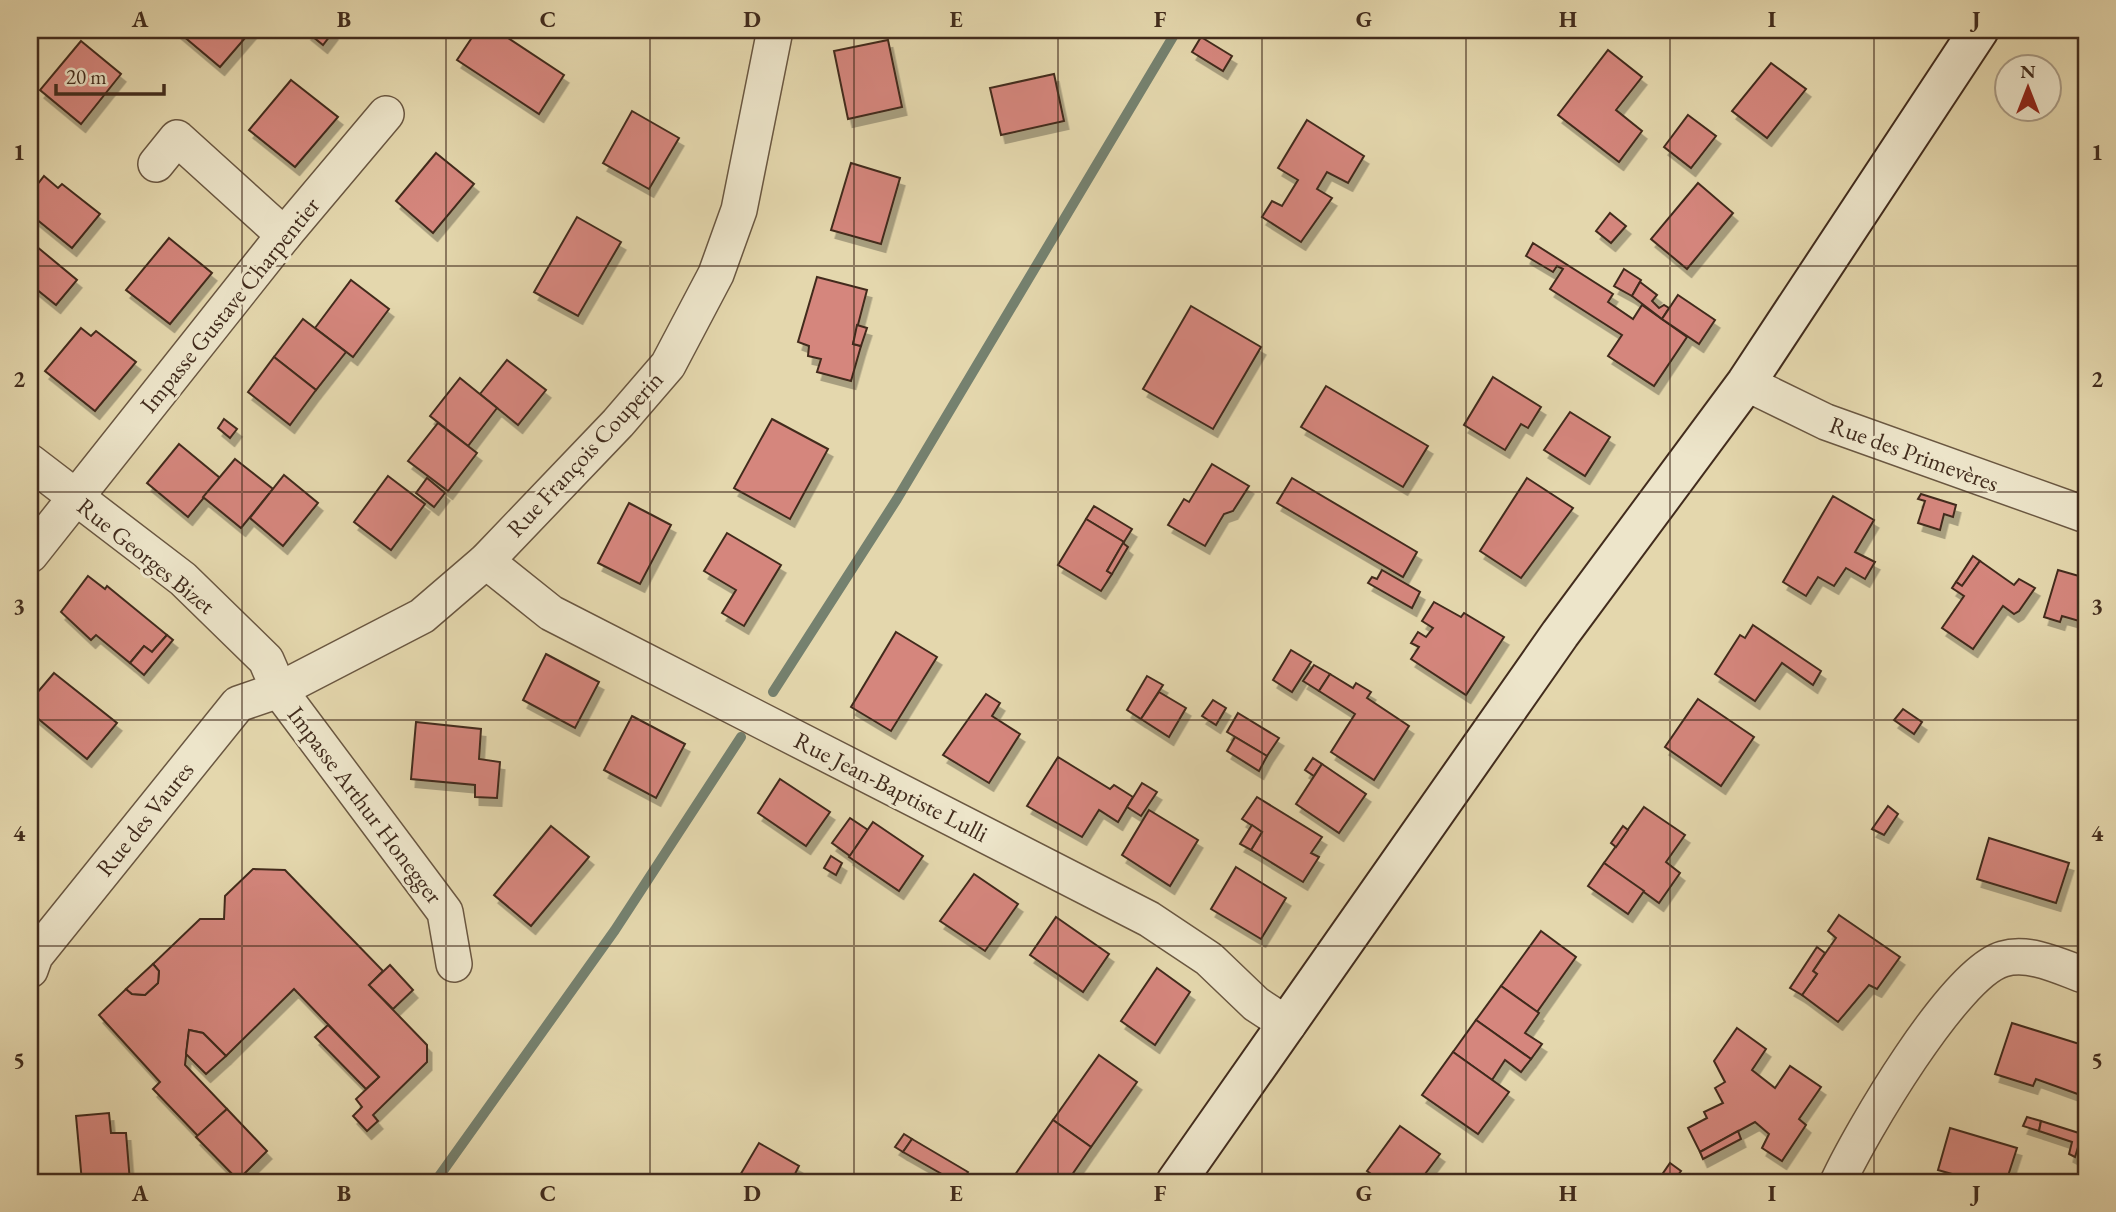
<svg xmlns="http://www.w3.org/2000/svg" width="2116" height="1212" viewBox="0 0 2116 1212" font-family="'EB Garamond',serif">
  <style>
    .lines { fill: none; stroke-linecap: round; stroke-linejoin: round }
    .stream { stroke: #75816f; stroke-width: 10 }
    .building { fill: #d5867d; stroke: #422c1d; stroke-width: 2; filter: url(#shadow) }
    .minor-casing { stroke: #6a5741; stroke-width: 38 }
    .secondary-casing { stroke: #422c1d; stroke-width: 42 }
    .minor { stroke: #ede5ca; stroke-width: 35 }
    .secondary { stroke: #ede5ca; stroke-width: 38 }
    .grid { fill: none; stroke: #422c1d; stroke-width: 2; stroke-opacity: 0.55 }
    .labels { text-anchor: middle; stroke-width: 6; stroke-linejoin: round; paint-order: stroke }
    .street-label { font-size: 24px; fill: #422c1d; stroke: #ede5ca }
    .neatline { fill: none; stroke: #422c1d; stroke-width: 2.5 }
    .grid-label { font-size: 23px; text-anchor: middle; font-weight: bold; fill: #422c1d }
  </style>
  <defs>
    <filter id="shadow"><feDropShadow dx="4.5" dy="8" stdDeviation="0" flood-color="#0004"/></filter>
  </defs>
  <rect width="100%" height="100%" fill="#e4d7ad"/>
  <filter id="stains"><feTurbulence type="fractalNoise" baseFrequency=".00286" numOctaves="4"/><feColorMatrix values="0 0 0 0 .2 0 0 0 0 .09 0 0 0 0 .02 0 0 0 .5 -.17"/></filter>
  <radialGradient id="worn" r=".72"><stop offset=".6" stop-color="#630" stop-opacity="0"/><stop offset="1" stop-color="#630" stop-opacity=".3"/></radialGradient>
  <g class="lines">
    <g class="stream">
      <polyline points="773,692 897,499 1177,30"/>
      <polyline points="435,1182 615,930 741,737"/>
    </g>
  </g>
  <g class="building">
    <polygon points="176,30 252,30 220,67"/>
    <polygon points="310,30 330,30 333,32 323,45 307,32"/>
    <polygon points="477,30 496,30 564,75 539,114 457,60"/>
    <polygon points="1201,37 1232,56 1223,71 1192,52"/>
    <polygon points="888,40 902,107 848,119 834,51"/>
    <polygon points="81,41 121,74 81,124 40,90"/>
    <polygon points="1608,50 1642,77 1616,110 1642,131 1619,162 1558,115"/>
    <polygon points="1771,63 1806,89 1767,138 1732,111"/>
    <polygon points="1054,74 1064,121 1001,135 990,88"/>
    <polygon points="291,80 338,117 295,167 249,130"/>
    <polygon points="632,111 679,138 649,189 603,163"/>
    <polygon points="1688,115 1716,136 1691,168 1664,147"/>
    <polygon points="1307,120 1364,156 1348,183 1327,172 1317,189 1332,198 1301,242 1262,217 1272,201 1282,206 1298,180 1278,168"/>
    <polygon points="436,153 474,184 433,233 396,201"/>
    <polygon points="851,163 900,178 881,244 831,230"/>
    <polygon points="44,176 58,188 62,184 100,214 72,248 30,214 30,194"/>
    <polygon points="1698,183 1733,213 1687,269 1651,239"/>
    <polygon points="1610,213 1626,226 1611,243 1596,231"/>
    <polygon points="577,217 621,242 578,316 534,292"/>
    <polygon points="169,238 212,273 170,324 126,290"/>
    <polygon points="30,241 77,280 56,305 30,284"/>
    <polygon points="1533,243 1613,294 1608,302 1633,319 1642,305 1687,337 1654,386 1608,356 1622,335 1550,289 1563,269 1557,266 1553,272 1526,256"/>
    <polygon points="1624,269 1641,280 1632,296 1614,286"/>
    <polygon points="817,277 867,290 853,344 861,346 851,381 817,372 821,359 808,356 809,346 798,342"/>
    <polygon points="351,280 389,309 353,357 315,328"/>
    <polygon points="1640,282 1657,295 1652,301 1659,308 1664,305 1669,308 1662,319 1632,296"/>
    <polygon points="1678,295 1715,320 1699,344 1662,319"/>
    <polygon points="1191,306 1261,347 1213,429 1143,389"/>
    <polygon points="303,319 346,352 316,390 274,357"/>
    <polygon points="857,325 867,328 861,346 853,344"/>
    <polygon points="81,328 91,336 96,331 136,362 95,411 45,371"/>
    <polygon points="274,357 316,390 290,425 248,392"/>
    <polygon points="507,360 546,390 518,425 480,394"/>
    <polygon points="1493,377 1541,407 1528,428 1521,424 1505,450 1464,425"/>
    <polygon points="460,378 497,408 468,446 430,416"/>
    <polygon points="1326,386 1428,446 1403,487 1301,427"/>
    <polygon points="1570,412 1610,437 1585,476 1544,450"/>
    <polygon points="224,419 237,429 230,438 218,428"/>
    <polygon points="772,419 828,449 790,519 734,488"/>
    <polygon points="438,423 477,453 448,491 408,461"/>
    <polygon points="179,444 220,478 188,517 147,483"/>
    <polygon points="235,459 273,489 241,528 203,497"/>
    <polygon points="1212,464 1249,486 1233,511 1224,514 1205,546 1168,525 1184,499 1189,502"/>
    <polygon points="284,475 318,503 283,546 250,518"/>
    <polygon points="388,476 425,504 391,550 354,522"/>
    <polygon points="427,478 445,493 434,507 416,493"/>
    <polygon points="1292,478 1417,552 1403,577 1277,503"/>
    <polygon points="1527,478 1573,508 1521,578 1480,551"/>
    <polygon points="1921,494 1956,505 1953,517 1944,514 1940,530 1918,523 1925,501 1918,499"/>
    <polygon points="1833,496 1874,520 1855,552 1875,562 1865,579 1846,568 1834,586 1818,577 1806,596 1783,582"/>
    <polygon points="629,503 671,525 640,584 598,563"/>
    <polygon points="1094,506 1132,529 1124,542 1086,519"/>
    <polygon points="1086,519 1124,542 1107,571 1112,574 1101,591 1058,565"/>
    <polygon points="727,533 781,565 744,626 722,613 736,590 704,571"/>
    <polygon points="1123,543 1128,547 1112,574 1107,571"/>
    <polygon points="1973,556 1980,561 1962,586 1956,582"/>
    <polygon points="1980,561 2014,585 2019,579 2035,588 2019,611 2014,614 2003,606 1973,649 1942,628 1964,596 1952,588 1956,582 1962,586"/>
    <polygon points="1382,570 1420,592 1412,608 1368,583 1372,577 1377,579"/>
    <polygon points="2058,570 2086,578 2086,623 2062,616 2060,622 2044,617"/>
    <polygon points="88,576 105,589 107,586 167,635 152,652 144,646 130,663 96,635 91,640 61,612"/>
    <polygon points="1434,602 1461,617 1464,613 1504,637 1466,695 1411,659 1419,647 1411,643 1418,632 1426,637 1433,628 1422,621"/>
    <polygon points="1753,625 1821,671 1813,685 1782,663 1755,701 1715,674 1740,635 1745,638"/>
    <polygon points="896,632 937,657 891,731 851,707"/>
    <polygon points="167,635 173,640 144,675 130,663 144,646 152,652"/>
    <polygon points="1291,650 1311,662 1292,692 1273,680"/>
    <polygon points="546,654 599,682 575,728 523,700"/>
    <polygon points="1314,665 1330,674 1319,691 1303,681"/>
    <polygon points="54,673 117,723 87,759 30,712 30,701"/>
    <polygon points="1330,674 1353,688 1356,683 1371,692 1367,698 1409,726 1374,780 1331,752 1355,714 1319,691"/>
    <polygon points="1147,676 1163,685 1141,719 1127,710"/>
    <polygon points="1159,692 1186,708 1169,737 1141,719"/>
    <polygon points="986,694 1000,703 992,716 1020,734 989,783 943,755"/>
    <polygon points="1698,699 1754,737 1721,786 1665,747"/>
    <polygon points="1213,700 1226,708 1216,725 1202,716"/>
    <polygon points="1903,709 1922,722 1914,734 1894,720"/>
    <polygon points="1238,713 1279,738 1267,756 1227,732"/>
    <polygon points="632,716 685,744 656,798 604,770"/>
    <polygon points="416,722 481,729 479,759 500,762 497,798 475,797 475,785 411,779"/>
    <polygon points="1235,737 1267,756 1259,771 1227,751"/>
    <polygon points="1058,757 1110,789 1114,785 1133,797 1118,822 1099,810 1082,837 1027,806"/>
    <polygon points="1313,758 1322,764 1314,776 1305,770"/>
    <polygon points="1322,764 1366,794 1339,833 1296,804"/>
    <polygon points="780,779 830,812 806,846 758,813"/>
    <polygon points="1142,783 1157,792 1141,816 1127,807"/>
    <polygon points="1257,797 1322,837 1311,853 1319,857 1303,882 1251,850 1262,832 1242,819"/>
    <polygon points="1888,806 1898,814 1884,835 1872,829"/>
    <polygon points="1644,807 1685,835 1666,862 1680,873 1659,903 1604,863"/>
    <polygon points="1149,810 1198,840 1170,886 1122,855"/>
    <polygon points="850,818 868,830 850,856 832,843"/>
    <polygon points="873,822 923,856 899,891 849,857"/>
    <polygon points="1252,825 1262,832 1251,850 1240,844"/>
    <polygon points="551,826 589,857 531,926 494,895"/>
    <polygon points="1623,826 1628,830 1616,847 1611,843"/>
    <polygon points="1989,838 2069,863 2056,903 1977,879"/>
    <polygon points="831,856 842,863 836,875 824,868"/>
    <polygon points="1604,863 1644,891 1628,914 1588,886"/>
    <polygon points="1236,867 1286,898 1261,939 1211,909"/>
    <polygon points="253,869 285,870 383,971 369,985 427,1045 427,1062 373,1115 378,1121 367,1131 353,1116 362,1107 356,1099 379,1077 294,989 226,1056 203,1033 189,1030 185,1065 227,1109 198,1136 153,1089 160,1082 99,1015 126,989 132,994 145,995 158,983 159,971 153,964 200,919 224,919 225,896"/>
    <polygon points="974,874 1018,904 985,951 940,921"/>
    <polygon points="1839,915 1900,957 1877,989 1869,985 1838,1022 1802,995 1817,974 1813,971 1836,938 1828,931"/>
    <polygon points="1056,917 1109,954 1083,992 1030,955"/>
    <polygon points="1541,931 1576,957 1537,1012 1501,986"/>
    <polygon points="1817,947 1825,953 1813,971 1817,974 1802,995 1790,988"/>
    <polygon points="153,964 159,971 158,983 145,995 132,994 126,989"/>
    <polygon points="390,965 413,990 393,1009 369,985"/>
    <polygon points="1157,968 1190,992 1155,1045 1121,1021"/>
    <polygon points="1501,986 1539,1013 1525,1033 1542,1044 1531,1059 1476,1020"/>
    <polygon points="1476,1020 1531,1059 1521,1072 1505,1060 1492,1080 1453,1052"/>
    <polygon points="2012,1023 2086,1046 2086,1097 2036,1079 2033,1086 1995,1074"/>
    <polygon points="328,1025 379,1077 366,1089 315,1037"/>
    <polygon points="1737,1028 1766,1049 1752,1070 1775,1088 1790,1066 1821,1087 1799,1119 1806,1125 1782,1161 1762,1148 1769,1134 1755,1122 1700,1152 1688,1128 1707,1118 1704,1112 1723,1103 1715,1088 1725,1082 1714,1061"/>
    <polygon points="189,1030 203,1033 226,1056 206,1074 186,1054"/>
    <polygon points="1453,1052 1509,1092 1478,1134 1422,1095"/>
    <polygon points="1099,1055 1137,1082 1091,1147 1053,1120"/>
    <polygon points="227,1109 267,1151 238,1180 196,1137"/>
    <polygon points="109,1113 111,1133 126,1133 130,1182 82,1182 76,1116"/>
    <polygon points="2027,1117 2041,1121 2039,1131 2023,1126"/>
    <polygon points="1053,1120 1091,1147 1067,1182 1010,1182"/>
    <polygon points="2041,1121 2082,1134 2075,1157 2069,1154 2072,1142 2039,1131"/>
    <polygon points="1400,1126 1440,1154 1419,1182 1382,1182 1367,1171"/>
    <polygon points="1950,1128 2017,1148 2006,1182 1980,1182 1938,1170"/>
    <polygon points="1738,1131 1741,1139 1703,1159 1700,1152"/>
    <polygon points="904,1134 912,1139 903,1152 895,1147"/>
    <polygon points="912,1139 968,1172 962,1182 956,1182 903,1152"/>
    <polygon points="759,1143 799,1166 791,1182 736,1182"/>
    <polygon points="1670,1163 1681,1171 1673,1182 1663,1182 1659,1179"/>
  </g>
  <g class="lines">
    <g class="minor-casing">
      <g id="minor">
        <polyline points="156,164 177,138 284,235"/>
        <polyline points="1746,383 1826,422 2086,515"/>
        <polyline points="30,462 183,579 266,660 279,690 445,912 454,964"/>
        <polyline points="30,555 284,235 386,114"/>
        <polyline points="486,561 551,613 1149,919 1209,959 1256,1004 1288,1025"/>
        <polyline points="30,970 35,956 238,704 279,690 422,616 486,561 618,423 668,365 716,274 739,210 775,30"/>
        <path d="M1838,1182C1860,1134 1954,973 2003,959C2030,951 2061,967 2086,976"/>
      </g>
    </g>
    <g class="secondary-casing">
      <polyline id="secondary" points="1176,1182 1560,634 1746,383 1979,30"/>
    </g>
    <use href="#minor" class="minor"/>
    <use href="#secondary" class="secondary"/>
  </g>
  <path class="grid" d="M242,30V1182M446,30V1182M650,30V1182M854,30V1182M1058,30V1182M1262,30V1182M1466,30V1182M1670,30V1182M1874,30V1182M30,266H2086M30,492H2086M30,720H2086M30,946H2086"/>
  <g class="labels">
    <g class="street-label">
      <text transform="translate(230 305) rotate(-51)" y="8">Impasse Gustave Charpentier</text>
      <text transform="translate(585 454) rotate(-47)" y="8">Rue François Couperin</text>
      <text transform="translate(1914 454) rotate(20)" y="8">Rue des Primevères</text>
      <text transform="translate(146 556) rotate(39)" y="8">Rue Georges Bizet</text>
      <text transform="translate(891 787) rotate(27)" y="8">Rue Jean-Baptiste Lulli</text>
      <text transform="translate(365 805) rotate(53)" y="8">Impasse Arthur Honegger</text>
      <text transform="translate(145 819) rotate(-51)" y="8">Rue des Vaures</text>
    </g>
  </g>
  <rect width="2116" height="1212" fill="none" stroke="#e4d7ad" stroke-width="77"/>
  <g transform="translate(2028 88)"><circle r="33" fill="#ede5ca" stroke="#a99b85" stroke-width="2"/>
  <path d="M0-5L12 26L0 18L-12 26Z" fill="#8f2418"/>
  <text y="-10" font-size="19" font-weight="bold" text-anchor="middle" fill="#422c1d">N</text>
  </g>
  <path d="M56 84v10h108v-10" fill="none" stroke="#422c1d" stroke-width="3.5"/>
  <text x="66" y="84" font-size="21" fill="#422c1d" stroke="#ede5ca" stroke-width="5" paint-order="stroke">20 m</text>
  <rect x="38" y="38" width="2040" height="1136" class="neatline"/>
  <g class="grid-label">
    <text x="140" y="27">A</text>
    <text x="344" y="27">B</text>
    <text x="548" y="27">C</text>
    <text x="752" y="27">D</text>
    <text x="956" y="27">E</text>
    <text x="1160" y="27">F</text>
    <text x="1364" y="27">G</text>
    <text x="1568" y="27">H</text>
    <text x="1772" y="27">I</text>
    <text x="1976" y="27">J</text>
    <text x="19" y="160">1</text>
    <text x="2097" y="160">1</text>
    <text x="19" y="387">2</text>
    <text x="2097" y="387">2</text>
    <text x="19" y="614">3</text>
    <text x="2097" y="614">3</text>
    <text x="19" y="841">4</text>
    <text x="2097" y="841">4</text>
    <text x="19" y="1068">5</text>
    <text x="2097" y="1068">5</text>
    <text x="140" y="1201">A</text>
    <text x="344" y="1201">B</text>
    <text x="548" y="1201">C</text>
    <text x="752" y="1201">D</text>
    <text x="956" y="1201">E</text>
    <text x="1160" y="1201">F</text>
    <text x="1364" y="1201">G</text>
    <text x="1568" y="1201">H</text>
    <text x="1772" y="1201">I</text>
    <text x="1976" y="1201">J</text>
  </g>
  <rect width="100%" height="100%" filter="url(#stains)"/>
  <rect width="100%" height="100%" fill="url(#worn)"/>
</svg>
